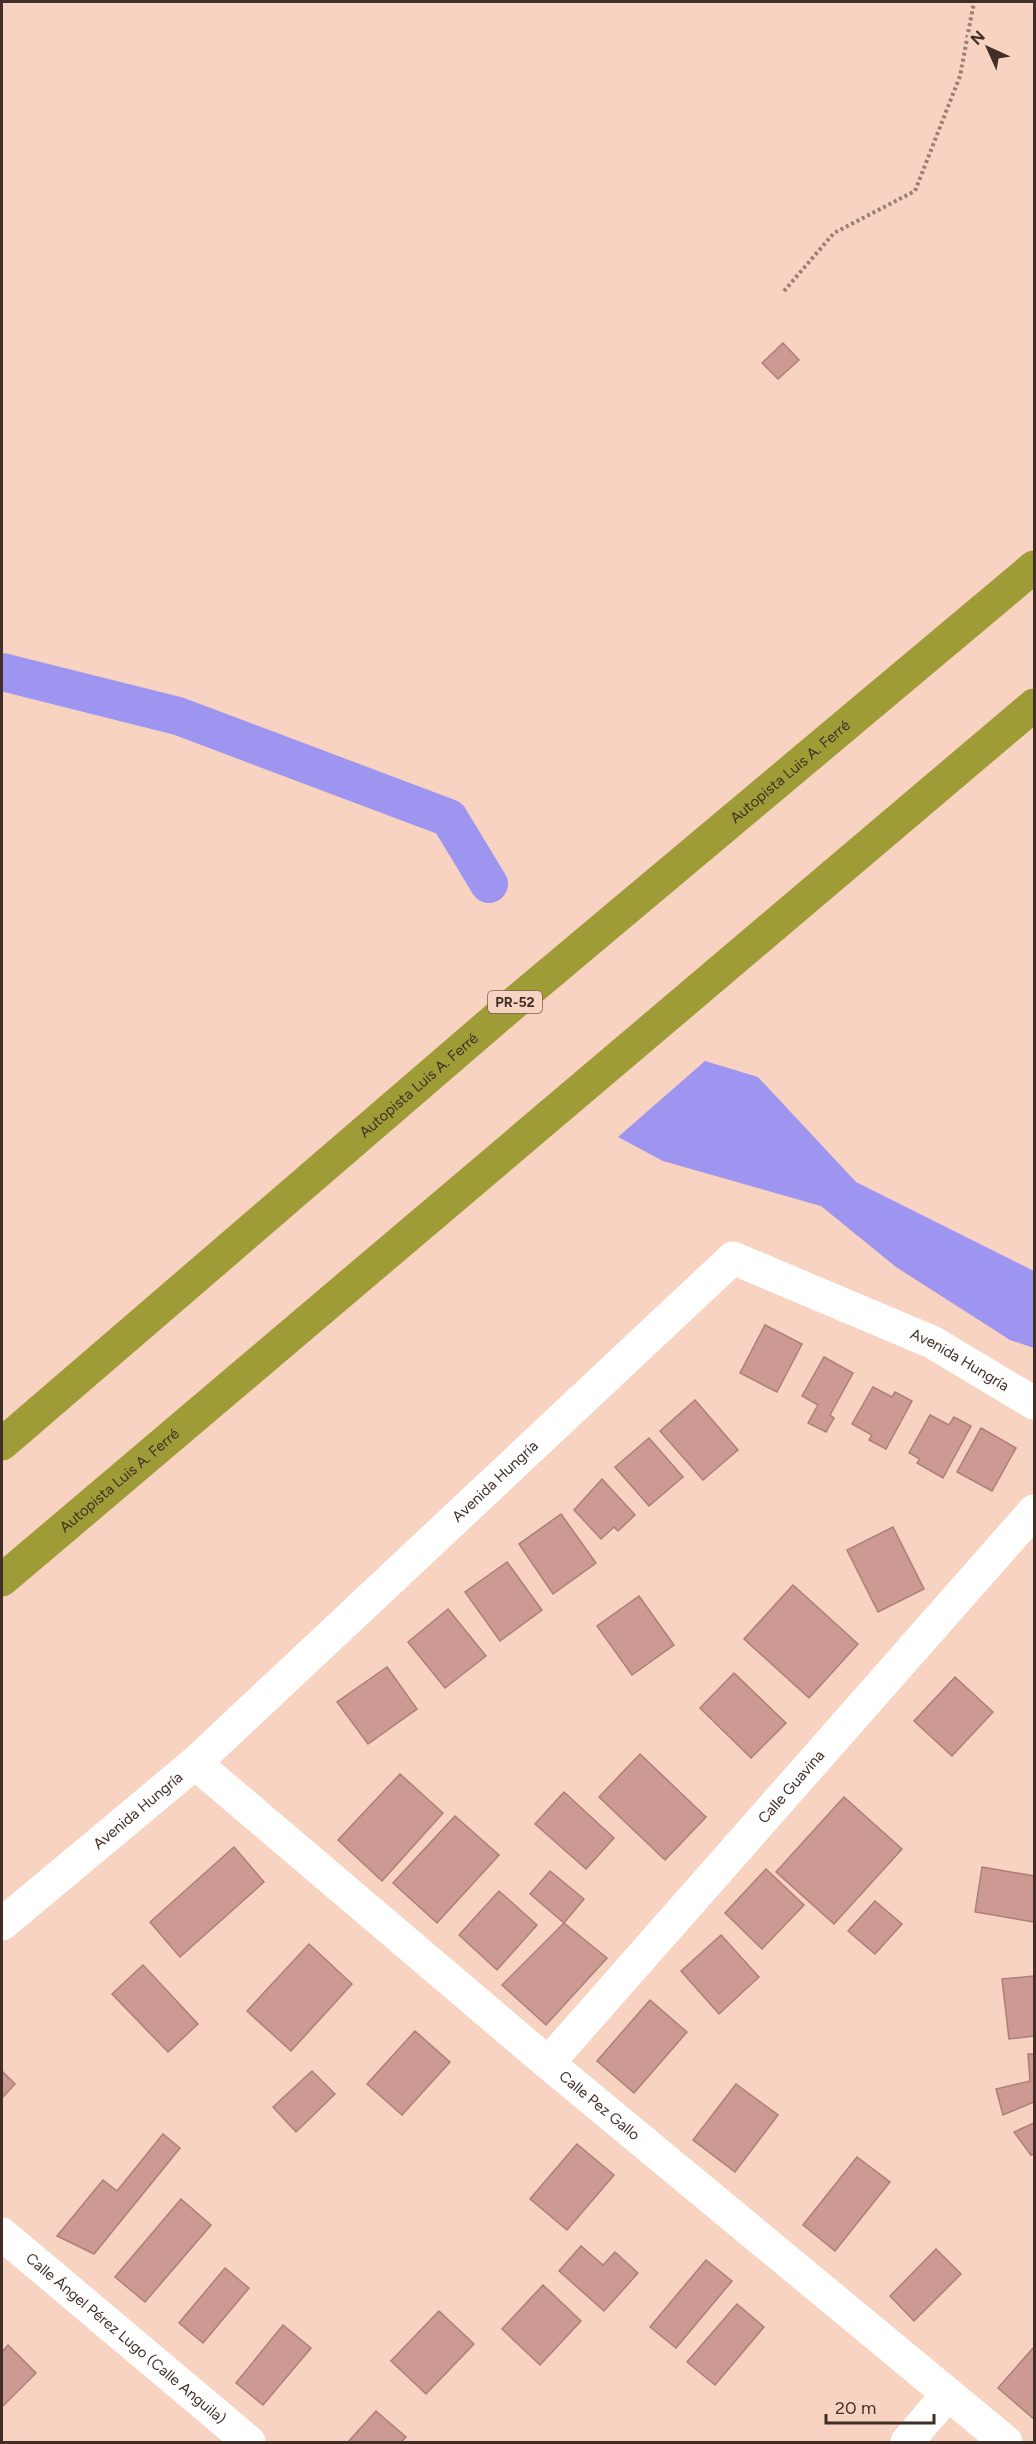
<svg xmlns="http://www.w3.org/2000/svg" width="1036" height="2444" viewBox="0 0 1036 2444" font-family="Figtree,sans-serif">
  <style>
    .water { fill: #9e95f0 }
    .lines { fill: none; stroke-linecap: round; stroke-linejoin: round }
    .canal { stroke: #9e95f0; stroke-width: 38 }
    .building { fill: #cc9a93; stroke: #ae7e78; stroke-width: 1.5 }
    .path { stroke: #9a7f72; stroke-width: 4; stroke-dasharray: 3 3; stroke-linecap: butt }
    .minor { stroke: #fff; stroke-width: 33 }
    .motorway { stroke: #9f9b36; stroke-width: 33 }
    .labels { text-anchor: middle; stroke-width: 5; stroke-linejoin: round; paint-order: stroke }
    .shield { fill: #f8d3c1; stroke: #786055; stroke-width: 1.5 }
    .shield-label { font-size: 14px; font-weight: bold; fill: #412f27 }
    .street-label { font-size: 15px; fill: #412f27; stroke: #f8d3c1 }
  </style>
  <rect width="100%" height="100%" fill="#f8d3c1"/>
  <polygon class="water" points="705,1061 758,1077 856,1182 1034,1271 1034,1348 1010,1340 896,1267 821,1206 663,1161 618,1137"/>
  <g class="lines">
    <polyline class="canal" points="2,672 178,716 449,818 489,884"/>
  </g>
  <g class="building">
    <polygon points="783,343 799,360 778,379 762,363"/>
    <polygon points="765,1325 802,1344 777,1392 740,1373"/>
    <polygon points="824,1357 853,1373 830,1415 834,1418 826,1432 808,1423 818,1405 802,1396"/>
    <polygon points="873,1387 892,1397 895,1392 912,1401 886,1449 869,1440 872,1435 852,1424"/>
    <polygon points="695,1400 738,1450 703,1480 660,1431"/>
    <polygon points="930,1415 949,1425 954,1417 971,1426 943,1478 917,1463 920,1459 909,1453"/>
    <polygon points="981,1428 1016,1448 992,1491 957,1472"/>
    <polygon points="649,1438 683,1477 649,1506 615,1467"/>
    <polygon points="602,1479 635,1515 618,1531 614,1527 601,1539 574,1510"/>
    <polygon points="561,1514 596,1563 553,1594 519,1544"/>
    <polygon points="893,1527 924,1589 878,1612 847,1550"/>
    <polygon points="507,1562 542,1610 500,1641 465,1592"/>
    <polygon points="793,1585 858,1644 809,1698 744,1639"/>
    <polygon points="639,1596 674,1645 632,1675 597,1626"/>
    <polygon points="448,1609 486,1656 445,1688 408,1642"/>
    <polygon points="387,1667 417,1709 368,1744 337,1702"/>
    <polygon points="734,1673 786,1723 751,1758 700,1708"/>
    <polygon points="955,1677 993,1712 952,1756 914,1721"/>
    <polygon points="640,1754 706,1817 665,1860 599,1797"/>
    <polygon points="400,1774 443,1813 382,1881 338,1840"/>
    <polygon points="564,1792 614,1838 586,1869 535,1824"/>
    <polygon points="844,1797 902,1849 834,1924 776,1872"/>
    <polygon points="455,1816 499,1855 437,1923 393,1883"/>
    <polygon points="234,1847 264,1882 180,1957 150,1922"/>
    <polygon points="982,1867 1034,1876 1034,1922 975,1912"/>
    <polygon points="766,1869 804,1905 762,1949 725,1913"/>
    <polygon points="550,1871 584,1899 564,1923 530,1894"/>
    <polygon points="499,1891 537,1925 497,1970 459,1935"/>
    <polygon points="875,1901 902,1924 875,1954 848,1931"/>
    <polygon points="564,1923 607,1958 546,2025 502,1985"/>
    <polygon points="721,1935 759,1977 719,2014 681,1971"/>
    <polygon points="309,1944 352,1984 291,2051 247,2011"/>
    <polygon points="143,1965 198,2024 168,2052 112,1994"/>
    <polygon points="1034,1976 1034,2036 1009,2039 1002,1979"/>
    <polygon points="650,2000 687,2032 634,2093 597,2061"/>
    <polygon points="415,2031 450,2062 402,2115 367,2084"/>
    <polygon points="1028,2054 1034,2054 1034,2102 1003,2115 996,2089 1030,2081"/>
    <polygon points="2,2071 15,2084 2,2098"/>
    <polygon points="312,2071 335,2094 296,2132 273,2107"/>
    <polygon points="736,2084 778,2115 735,2172 693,2140"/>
    <polygon points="1034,2123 1034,2154 1031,2155 1014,2132"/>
    <polygon points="163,2134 180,2148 94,2254 57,2236 103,2180 117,2191"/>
    <polygon points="577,2144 614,2175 567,2230 530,2199"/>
    <polygon points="857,2157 890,2182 835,2251 803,2225"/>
    <polygon points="181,2199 211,2225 145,2302 115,2277"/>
    <polygon points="581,2246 603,2265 615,2252 638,2273 604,2311 559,2271"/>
    <polygon points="936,2249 961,2274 914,2321 890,2296"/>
    <polygon points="706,2260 732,2281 676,2348 650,2327"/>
    <polygon points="225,2268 249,2288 203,2343 179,2323"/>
    <polygon points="543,2285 581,2321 540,2365 502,2329"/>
    <polygon points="737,2304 764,2327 715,2385 687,2362"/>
    <polygon points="439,2311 474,2344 426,2394 391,2361"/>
    <polygon points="283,2325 311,2348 263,2405 236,2383"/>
    <polygon points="8,2345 36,2373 2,2407 2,2352"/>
    <polygon points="1034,2347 1034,2419 998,2388"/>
    <polygon points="376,2411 406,2437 401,2442 348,2442"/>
  </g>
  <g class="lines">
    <polyline class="path" points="784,291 834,233 915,191 960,76 974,2"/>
    <g class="minor">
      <path id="s1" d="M195,1763L548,2063L1006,2442"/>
      <path id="s2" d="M2,1924L195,1763L733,1258L932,1342L1034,1403"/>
      <path id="s3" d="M548,2063L1034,1511"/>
      <path id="s4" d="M2,2234L249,2442"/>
      <polyline points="907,2442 948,2394"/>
    </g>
    <g class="motorway">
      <path id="s5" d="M2,1444L506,1010L1034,567"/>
      <path id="s6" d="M2,1580L1034,705"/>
    </g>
  </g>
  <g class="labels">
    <rect class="shield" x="488" y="991" width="54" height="22" rx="4.5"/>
    <g class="shield-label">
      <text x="515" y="1007">PR-52</text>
    </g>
    <g class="street-label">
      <text dy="5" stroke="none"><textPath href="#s5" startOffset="1036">Autopista Luis A. Ferré</textPath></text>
      <text dy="5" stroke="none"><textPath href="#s5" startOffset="550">Autopista Luis A. Ferré</textPath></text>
      <text dy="5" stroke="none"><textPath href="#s2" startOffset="1238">Avenida Hungría</textPath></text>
      <text dy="5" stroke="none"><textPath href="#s6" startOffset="154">Autopista Luis A. Ferré</textPath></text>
      <text dy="5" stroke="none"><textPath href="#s2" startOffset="663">Avenida Hungría</textPath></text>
      <text dy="5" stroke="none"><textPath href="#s3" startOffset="368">Calle Guavina</textPath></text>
      <text dy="5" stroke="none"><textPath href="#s2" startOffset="177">Avenida Hungría</textPath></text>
      <text dy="5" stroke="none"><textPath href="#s1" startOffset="530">Calle Pez Gallo</textPath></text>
      <text dy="5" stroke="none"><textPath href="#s4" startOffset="162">Calle Ángel Pérez Lugo (Calle Anguila)</textPath></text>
    </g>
  </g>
  <rect width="1036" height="2444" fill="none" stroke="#412f27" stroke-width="6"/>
  <g transform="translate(988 48) rotate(315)" stroke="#f8d3c1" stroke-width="4.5" paint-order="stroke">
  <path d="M0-4.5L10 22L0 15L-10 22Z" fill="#412f27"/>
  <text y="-9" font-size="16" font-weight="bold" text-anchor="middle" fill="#412f27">N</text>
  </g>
  <path d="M826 2414v9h108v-9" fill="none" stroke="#412f27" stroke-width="3"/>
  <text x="835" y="2414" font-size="18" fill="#412f27" stroke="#f8d3c1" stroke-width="4.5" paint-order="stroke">20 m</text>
</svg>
